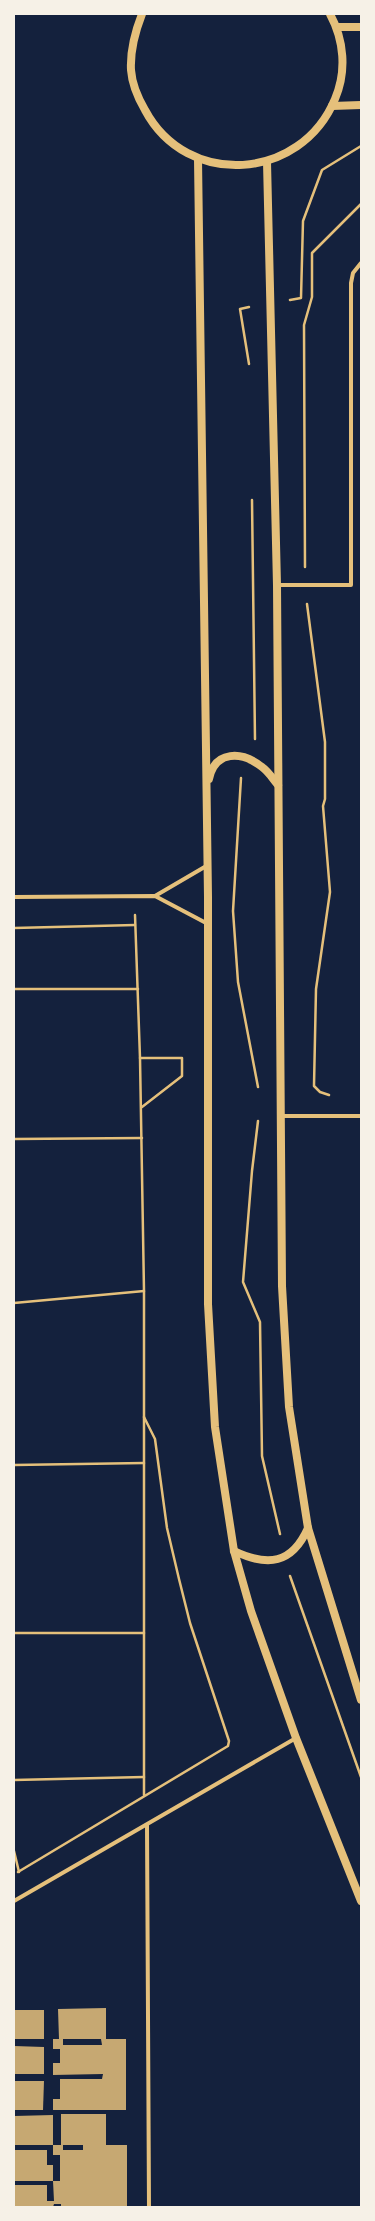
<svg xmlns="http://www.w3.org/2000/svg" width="375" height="2221" viewBox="0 0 375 2221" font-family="Inter,sans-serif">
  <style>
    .building { fill: #c6a872; fill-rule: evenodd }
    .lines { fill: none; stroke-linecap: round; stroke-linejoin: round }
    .path { stroke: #e5c07b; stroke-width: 2.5 }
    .minor { stroke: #e5c07b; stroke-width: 4 }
    .secondary { stroke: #e5c07b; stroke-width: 8 }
  </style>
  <rect width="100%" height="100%" fill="#14213d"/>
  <g class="building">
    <path d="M106,2008V2039H126V2110H53V2099H60V2079H102L103,2074L53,2075V2063H60V2049H53V2039H59L58,2009ZM63,2039H101L102,2045H63Z"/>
    <rect x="14" y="2010" width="30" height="29"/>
    <polygon points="14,2046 44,2047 44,2074 14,2074"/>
    <polygon points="14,2081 44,2081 43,2110 14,2110"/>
    <path d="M61,2114H106V2145H127V2207H61V2204H54L53,2207H14V2185H47V2201H54L53,2181H14V2150H47V2165H53V2181H60V2155H53V2145H61ZM63,2145H83V2150H63Z"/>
    <polygon points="53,2115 53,2145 14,2145 14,2116"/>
  </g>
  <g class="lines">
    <g class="path">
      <polyline points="290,300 301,298 303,221 322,170 361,146"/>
      <polyline points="249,364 240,309 249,307"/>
      <polyline points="252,500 255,739"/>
      <polyline points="305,567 304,325 312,297 312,253 361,204"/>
      <polyline points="307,604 325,742 325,799 323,806 330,892 316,989 314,1086 320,1092 329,1095"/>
      <polyline points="241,778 233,911 238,982 258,1087"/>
      <polyline points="135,915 140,1058 144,1291 144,1795"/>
      <polyline points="14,928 135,925"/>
      <polyline points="14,989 138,989"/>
      <polyline points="140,1058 182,1058 182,1076 142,1107"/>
      <polyline points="258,1121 252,1171 243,1282 260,1322 262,1456 280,1534"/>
      <polyline points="14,1139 142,1138"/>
      <polyline points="14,1303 144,1291"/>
      <polyline points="14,1465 144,1463"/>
      <polyline points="290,1576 361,1777"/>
      <polyline points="14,1633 144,1633"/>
      <polyline points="14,1780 144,1777"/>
      <polyline points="14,1851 19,1872"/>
      <polyline points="18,1872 228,1746 229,1741 190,1623 179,1579 167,1528 155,1439 144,1417"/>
    </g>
    <g class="minor">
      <polyline points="277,585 351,585 351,283 353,273 361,263"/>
      <polyline points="155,896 208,865"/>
      <polyline points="14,897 155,896 208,924"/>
      <polyline points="282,1116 361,1116"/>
      <polyline points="147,1825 149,2207"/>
      <polyline points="14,1901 296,1738"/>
    </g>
    <g class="secondary">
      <path d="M142,14C135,32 130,51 131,70C132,84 138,98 145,110C187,189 301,181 335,99C347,71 344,40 330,14"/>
      <polyline points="337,27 361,27"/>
      <polyline points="332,106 361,105"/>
      <polyline points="198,159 208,897 208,1304 215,1427 234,1551 251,1611 296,1738 361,1901"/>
      <polyline points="267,162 277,585 282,1286 289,1407 308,1528 361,1700"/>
      <path d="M209,779C215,750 242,751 262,767C268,771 273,779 278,785"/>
      <path d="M234,1551C268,1567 292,1564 308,1528"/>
    </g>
  </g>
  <rect width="375" height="2221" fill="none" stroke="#f6f1e7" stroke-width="30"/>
</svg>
